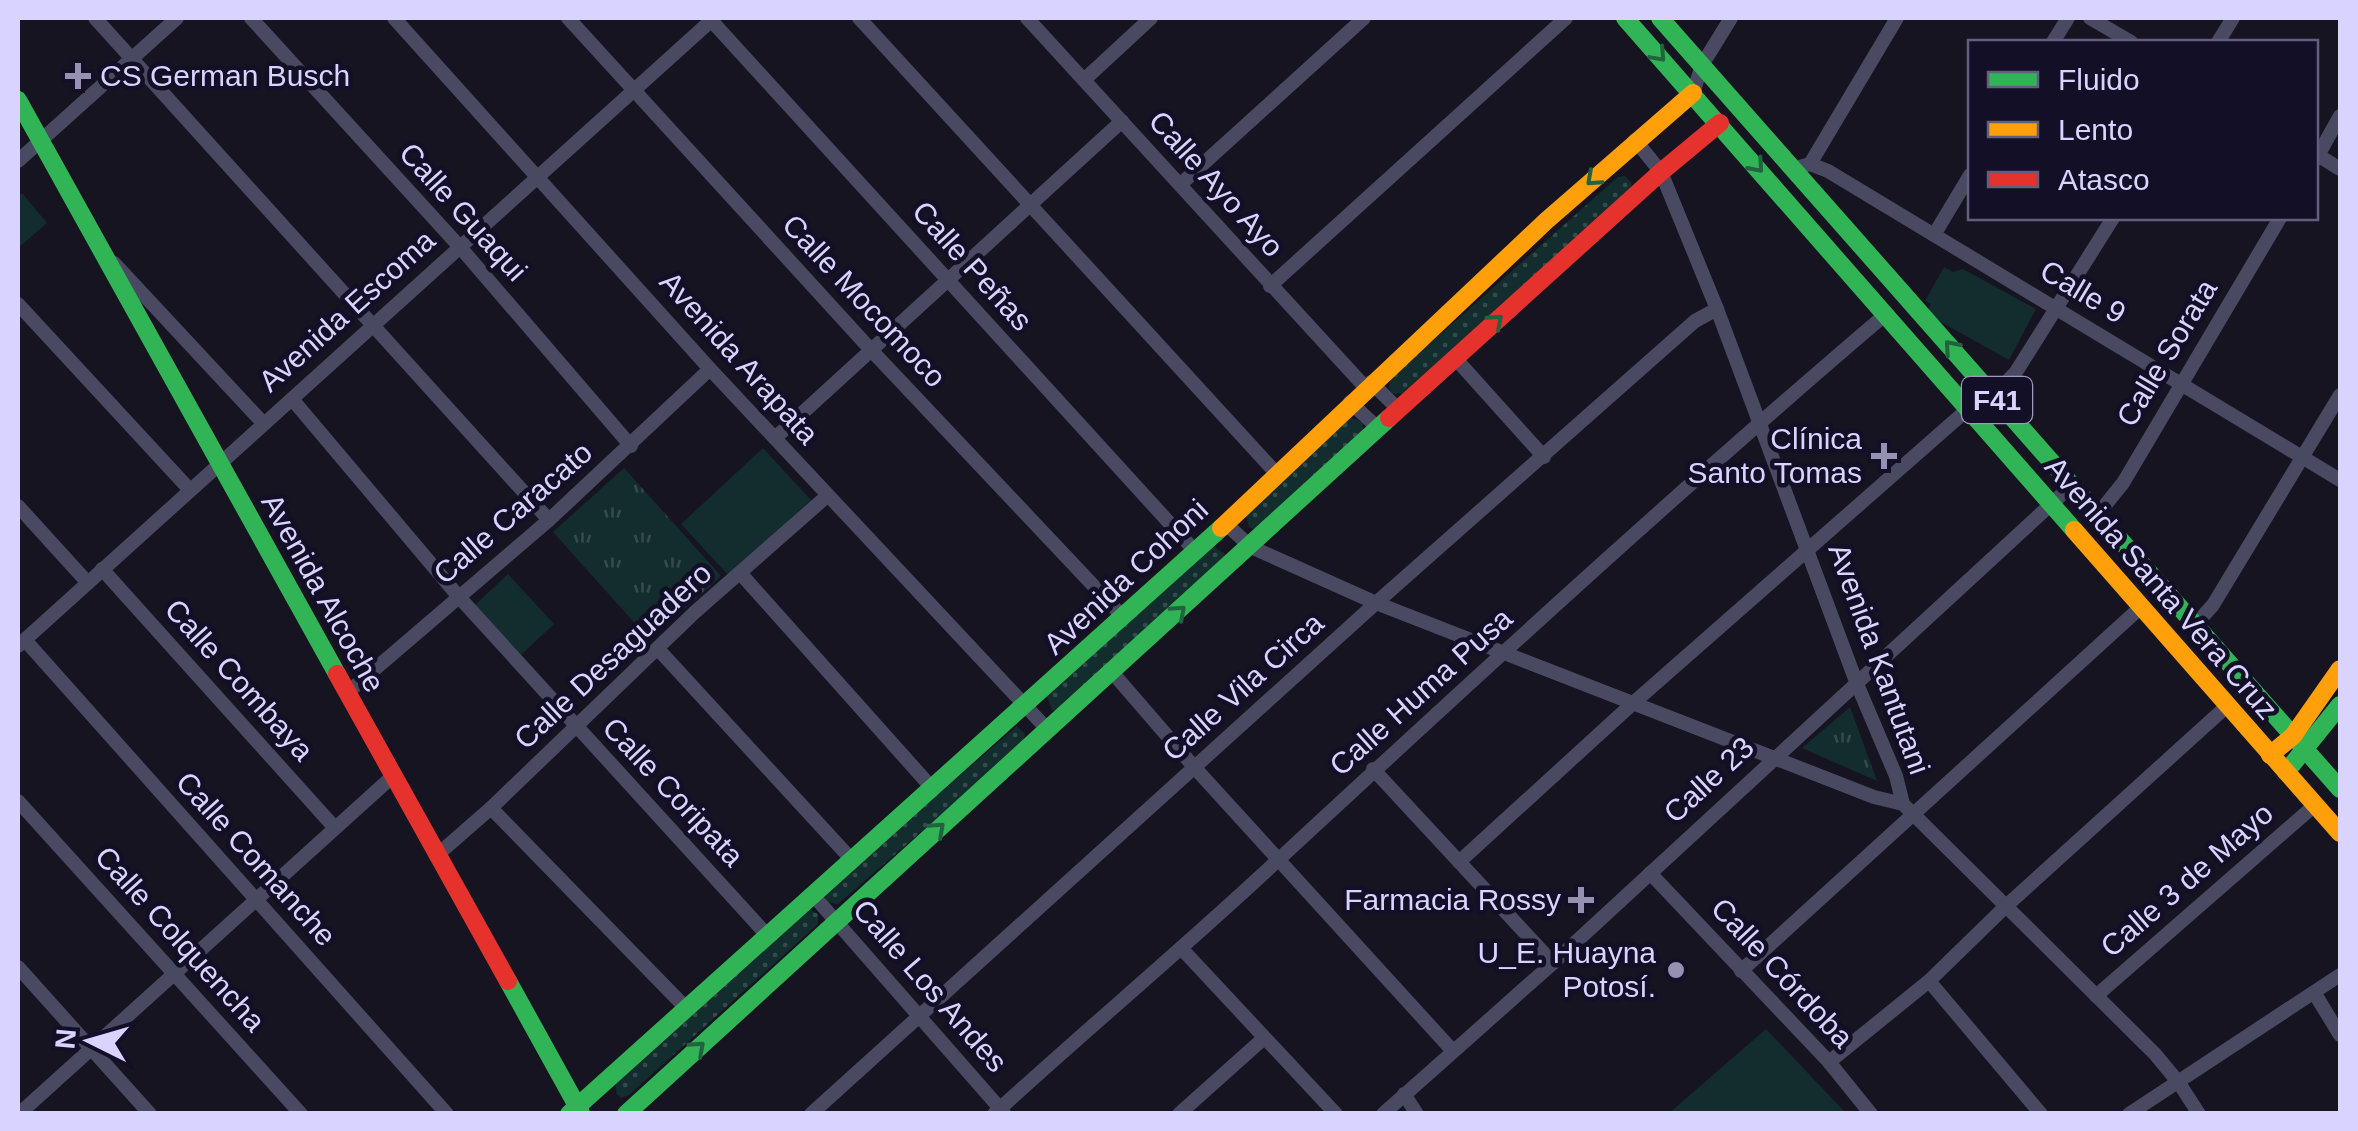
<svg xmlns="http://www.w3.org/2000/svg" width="2358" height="1131" viewBox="0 0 2358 1131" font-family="Arial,sans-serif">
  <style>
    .grass { fill: url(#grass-dots) }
    .park { fill: url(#park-tufts) }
    .pitch { fill: #132c2d }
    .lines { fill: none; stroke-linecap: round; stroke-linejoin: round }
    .street { stroke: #4a4962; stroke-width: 14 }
    .fast { stroke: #30b455; stroke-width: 18 }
    .slow { stroke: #ff9f0a; stroke-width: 18 }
    .jam { stroke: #e5322d; stroke-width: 18 }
    .oneway { stroke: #22623e }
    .poi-dot { fill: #9591b1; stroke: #130f26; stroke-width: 4 }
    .labels { text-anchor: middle; stroke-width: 9; stroke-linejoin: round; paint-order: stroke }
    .shield { fill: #130f26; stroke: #9e99be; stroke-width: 2.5 }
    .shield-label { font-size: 28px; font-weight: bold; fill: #d9d4ff }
    .poi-label { font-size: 30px; fill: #d9d4ff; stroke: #130f26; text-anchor: end }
    .street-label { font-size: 30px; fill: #d9d4ff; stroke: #130f26 }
  </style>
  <defs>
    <pattern id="grass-dots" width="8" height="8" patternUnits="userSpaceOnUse" patternTransform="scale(2.5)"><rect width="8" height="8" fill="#132c2d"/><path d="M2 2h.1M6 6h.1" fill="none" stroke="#354a4c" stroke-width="1.8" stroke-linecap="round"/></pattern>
    <pattern id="park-tufts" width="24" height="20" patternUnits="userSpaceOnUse" patternTransform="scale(2.5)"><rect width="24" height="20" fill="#132c2d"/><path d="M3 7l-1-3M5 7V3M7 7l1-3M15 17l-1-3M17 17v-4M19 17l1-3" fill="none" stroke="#354a4c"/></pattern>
  </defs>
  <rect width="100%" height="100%" fill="#161421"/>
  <g class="grass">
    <polygon points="1625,176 1632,184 1629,192 1404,394 1392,393 1389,387 1391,378 1618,177"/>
    <polygon points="1351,418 1363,422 1363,432 1256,530 1249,527 1246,516 1250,511"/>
    <polygon points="1212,546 1224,553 1226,561 1061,712 1052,710 1047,696"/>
    <polygon points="1017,726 1025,734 1023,743 838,904 827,902 824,894"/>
    <polygon points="809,909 818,914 818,924 629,1095 621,1098 617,1094 615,1082 804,910"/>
  </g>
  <g class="park">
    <polygon points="624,468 721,576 650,640 553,532"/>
    <polygon points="1850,707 1877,781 1802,748"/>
  </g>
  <g class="pitch">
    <polygon points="22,193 47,223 18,248 18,197"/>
    <polygon points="1944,267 1953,272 1963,269 2036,309 2009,360 1932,317 1928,310 1931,304 1925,301"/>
    <polygon points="763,448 811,500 729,576 681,524"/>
    <polygon points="508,574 554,624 521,655 475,605"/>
    <polygon points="1766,1029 1844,1111 1669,1113"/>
  </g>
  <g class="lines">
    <g class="street">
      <polyline points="95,18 549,520"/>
      <polyline points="251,18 460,247 631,446"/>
      <polyline points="394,18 710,369 1048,730"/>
      <polyline points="568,18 872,351 1124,618"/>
      <polyline points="709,18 1195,551"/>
      <polyline points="859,18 1277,474"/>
      <polyline points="1027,18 1365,387"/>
      <polyline points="2090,18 2131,42"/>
      <polyline points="2053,42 2068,18"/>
      <polyline points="2218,42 2233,18"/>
      <polyline points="1084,80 1151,18"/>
      <polyline points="1693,93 1702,65 1731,18"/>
      <polyline points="1635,140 1661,172 1717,309 1857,684 1896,776 1903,804 2155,1054 2179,1083 2199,1114"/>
      <polyline points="2316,154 2340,169"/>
      <polyline points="2316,159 2340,116"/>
      <polyline points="18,161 177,18"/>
      <polyline points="1810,164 1897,18"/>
      <polyline points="1793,169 1810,164 1828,171 2340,480"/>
      <polyline points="1182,183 1364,18"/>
      <polyline points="1934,235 1970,175"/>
      <polyline points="114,263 264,424"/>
      <polyline points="1270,286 1566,18"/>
      <polyline points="18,304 190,490"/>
      <polyline points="1455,358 1544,457"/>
      <polyline points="1371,382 1399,410"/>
      <polyline points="1993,396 2016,372 2113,218"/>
      <polyline points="292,399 459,597 767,935"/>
      <polyline points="1350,402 1379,429"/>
      <polyline points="775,438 1122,121"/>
      <polyline points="18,506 88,583"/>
      <polyline points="2098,514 2123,483 2280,218"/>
      <polyline points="1225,523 1251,547 1376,603 1874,797 1903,804"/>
      <polyline points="102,569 335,828"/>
      <polyline points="741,574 932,788"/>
      <polyline points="2195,625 2213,605 2340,395"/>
      <polyline points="25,640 447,1114"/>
      <polyline points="18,646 714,18"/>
      <polyline points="658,649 852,860"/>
      <polyline points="1112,672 1195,768 1452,1050"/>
      <polyline points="347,693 549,520 710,369"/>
      <polyline points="1373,769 1553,963"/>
      <polyline points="18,801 301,1114"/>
      <polyline points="491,808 686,1008"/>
      <polyline points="436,856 491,808 695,612 827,496"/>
      <polyline points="1459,862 1631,705 1968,409"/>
      <polyline points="1650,873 1829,1062 1871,1114"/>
      <polyline points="813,895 1004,1113"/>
      <polyline points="1181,948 1336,1114"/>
      <polyline points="18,967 150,1114"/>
      <polyline points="1741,971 2141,607"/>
      <polyline points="1929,981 2041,1114"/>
      <polyline points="2315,994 2340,1035"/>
      <polyline points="2096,996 2315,805"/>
      <polyline points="1829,1062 1929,981 2005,907 2227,706"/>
      <polyline points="1404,1094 1417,1114"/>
      <polyline points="19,1114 393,776"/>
      <polyline points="811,1114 1376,603 1695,321 1717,309"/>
      <path d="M994,1114C1088,1028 1185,947 1277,861C1477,676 1678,491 1886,314"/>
      <polyline points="1179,1114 1264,1038"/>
      <polyline points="1383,1114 1553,963 2072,485"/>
      <polyline points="2129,1114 2340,975"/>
    </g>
    <g class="fast">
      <polyline points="1625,18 2074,530"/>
      <polyline points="1660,18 2340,789"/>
      <polyline points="18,100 337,674"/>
      <polyline points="2286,772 2340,705"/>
      <polyline points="508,981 581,1113"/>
      <polyline points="569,1114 1221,528"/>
      <polyline points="626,1114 1389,418"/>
    </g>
    <g class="slow">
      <polyline points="1221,528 1546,221 1693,93"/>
      <polyline points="2074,530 2340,833"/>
      <polyline points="2270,755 2293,736 2340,669"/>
    </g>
    <g class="jam">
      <polyline points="1389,418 1661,172 1720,123"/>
      <polyline points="337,674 508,981"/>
    </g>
  </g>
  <defs><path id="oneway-chevron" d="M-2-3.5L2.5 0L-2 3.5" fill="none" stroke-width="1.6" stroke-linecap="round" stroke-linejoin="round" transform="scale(2.5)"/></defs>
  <g class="oneway">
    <use href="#oneway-chevron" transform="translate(1659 55) rotate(48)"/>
    <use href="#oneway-chevron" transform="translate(1757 166) rotate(49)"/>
    <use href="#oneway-chevron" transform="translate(1593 179) rotate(138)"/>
    <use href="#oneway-chevron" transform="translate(1496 321) rotate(-42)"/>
    <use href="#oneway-chevron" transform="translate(1951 347) rotate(-131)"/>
    <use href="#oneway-chevron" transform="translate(1179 612) rotate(-42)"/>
    <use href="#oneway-chevron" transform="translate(938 829) rotate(-42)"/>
    <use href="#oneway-chevron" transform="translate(698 1048) rotate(-42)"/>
  </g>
  <g class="poi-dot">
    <path d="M73 61h10v10h10v10h-10v10h-10v-10h-10v-10h10z"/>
    <path d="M1879 441h10v10h10v10h-10v10h-10v-10h-10v-10h10z"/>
    <path d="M1576 885h10v10h10v10h-10v10h-10v-10h-10v-10h10z"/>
    <circle cx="1676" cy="970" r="10"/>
  </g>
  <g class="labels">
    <rect class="shield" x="1962" y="377" width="70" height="46" rx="8"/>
    <g class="shield-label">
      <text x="1997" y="410">F41</text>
    </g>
    <g class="poi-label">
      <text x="100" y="86" text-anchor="start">CS German Busch</text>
      <text x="1862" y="449">Clínica<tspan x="1862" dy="34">Santo Tomas</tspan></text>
      <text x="1561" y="910">Farmacia Rossy</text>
      <text x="1656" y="963">U_E. Huayna<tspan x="1656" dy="34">Potosí.</tspan></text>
    </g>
    <g class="street-label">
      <text transform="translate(1216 184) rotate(48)" y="10">Calle Ayo Ayo</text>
      <text transform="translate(463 212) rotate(48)" y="10">Calle Guaqui</text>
      <text transform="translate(972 266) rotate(48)" y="10">Calle Peñas</text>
      <text transform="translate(2083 292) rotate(31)" y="10">Calle 9</text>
      <text transform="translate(864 301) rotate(47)" y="10">Calle Mocomoco</text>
      <text transform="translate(347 311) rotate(-42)" y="10">Avenida Escoma</text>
      <text transform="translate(2167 353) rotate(-59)" y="10">Calle Sorata</text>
      <text transform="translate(739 358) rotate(48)" y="10">Avenida Arapata</text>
      <text transform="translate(513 513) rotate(-41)" y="10">Calle Caracato</text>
      <text transform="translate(1126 577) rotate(-43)" y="10">Avenida Cohoni</text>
      <text transform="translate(2161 588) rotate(49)" y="10">Avenida Santa Vera Cruz</text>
      <text transform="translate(323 593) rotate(61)" y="10">Avenida Alcoche</text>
      <text transform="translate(613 656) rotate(-43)" y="10">Calle Desaguadero</text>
      <text transform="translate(1879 659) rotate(70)" y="10">Avenida Kantutani</text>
      <text transform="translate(239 680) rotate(48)" y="10">Calle Combaya</text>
      <text transform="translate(1243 687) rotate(-42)" y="10">Calle Vila Circa</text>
      <text transform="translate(1421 692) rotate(-42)" y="10">Calle Huma Pusa</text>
      <text transform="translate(1709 780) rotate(-43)" y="10">Calle 23</text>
      <text transform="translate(673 792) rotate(47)" y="10">Calle Coripata</text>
      <text transform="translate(256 859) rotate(48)" y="10">Calle Comanche</text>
      <text transform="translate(2187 880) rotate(-41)" y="10">Calle 3 de Mayo</text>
      <text transform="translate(180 939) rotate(48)" y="10">Calle Colquencha</text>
      <text transform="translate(1782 973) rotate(47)" y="10">Calle Córdoba</text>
      <text transform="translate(930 986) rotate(49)" y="10">Calle Los Andes</text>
    </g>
  </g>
  <rect width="2358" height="1131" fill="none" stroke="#d9d4ff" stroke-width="40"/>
  <rect x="1968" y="40" width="350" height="180" fill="#130f26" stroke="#625e7d" stroke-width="2.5"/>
  <rect x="1988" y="72" width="50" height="15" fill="#30b455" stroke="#625e7d" stroke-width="2.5"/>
  <text x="2058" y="90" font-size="30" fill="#d9d4ff">Fluido</text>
  <rect x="1988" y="122" width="50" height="15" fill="#ff9f0a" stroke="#625e7d" stroke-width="2.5"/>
  <text x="2058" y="140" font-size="30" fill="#d9d4ff">Lento</text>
  <rect x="1988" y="172" width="50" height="15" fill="#e5322d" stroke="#625e7d" stroke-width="2.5"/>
  <text x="2058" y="190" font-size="30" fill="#d9d4ff">Atasco</text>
  <g transform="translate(90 1041) rotate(275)" stroke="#130f26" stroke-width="8" paint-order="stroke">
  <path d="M0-8L18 38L0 25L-18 38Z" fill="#d9d4ff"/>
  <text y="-15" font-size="28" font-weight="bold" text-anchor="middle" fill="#d9d4ff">N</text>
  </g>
</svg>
